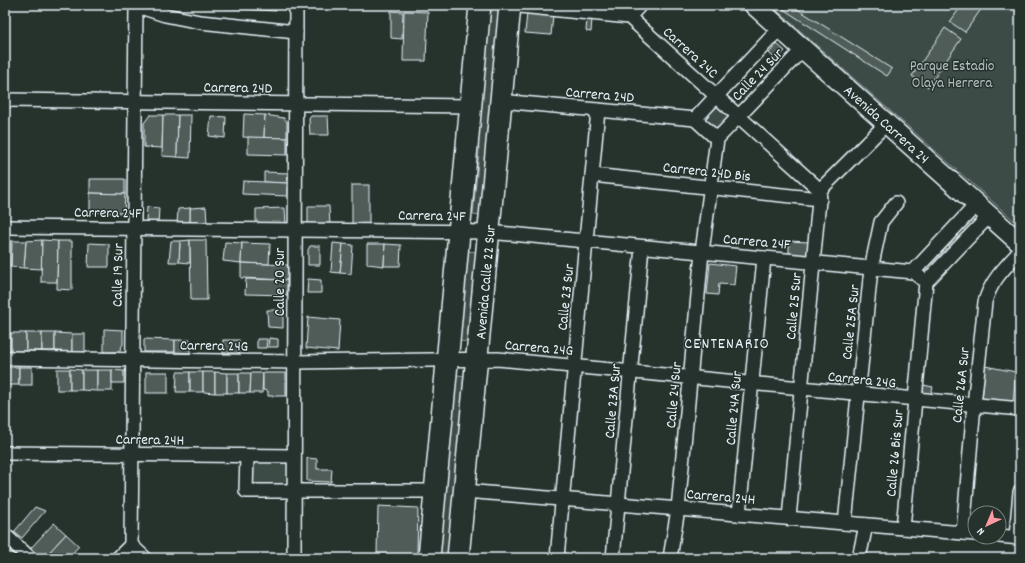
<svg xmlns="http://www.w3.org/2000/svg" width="1025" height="563" viewBox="0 0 1025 563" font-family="Dekko,sans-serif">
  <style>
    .green { fill: #3e4b47; stroke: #939ea0 }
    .building { fill: #505c59; stroke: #e8f1f8 }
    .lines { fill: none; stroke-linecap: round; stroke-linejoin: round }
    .street-casing { stroke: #e8f1f8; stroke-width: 16 }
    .secondary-casing { stroke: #e8f1f8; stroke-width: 22 }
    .primary-casing { stroke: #e8f1f8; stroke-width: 24 }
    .street { stroke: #26332d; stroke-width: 13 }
    .secondary { stroke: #26332d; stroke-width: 19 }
    .primary { stroke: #26332d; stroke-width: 21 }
    .labels { text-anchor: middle; stroke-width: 3; stroke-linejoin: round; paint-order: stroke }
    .street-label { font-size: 15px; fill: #e8f1f8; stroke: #26332d }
    .park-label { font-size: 15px; fill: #b5bfc3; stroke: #26332d }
    .neighbourhood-label { font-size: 16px; letter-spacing: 1px; fill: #e8f1f8; stroke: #26332d }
  </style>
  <rect width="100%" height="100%" fill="#26332d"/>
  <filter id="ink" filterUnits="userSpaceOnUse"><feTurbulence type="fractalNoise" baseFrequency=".025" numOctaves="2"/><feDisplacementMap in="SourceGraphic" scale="8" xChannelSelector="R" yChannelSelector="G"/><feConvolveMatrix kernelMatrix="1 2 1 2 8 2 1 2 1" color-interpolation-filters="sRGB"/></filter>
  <g filter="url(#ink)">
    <g class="green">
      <polygon points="489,5 502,5 482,216 473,215 479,152 478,127"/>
      <polygon points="771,5 1020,5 1020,226"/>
      <polygon points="716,105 729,117 716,131 704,119"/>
      <polygon points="971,218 976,223 933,269 928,264"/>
      <polygon points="465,251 479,252 472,342 458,341"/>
      <polygon points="456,375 468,376 451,558 438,558"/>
      <polygon points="251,462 289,463 289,488 251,487"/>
    </g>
    <g class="building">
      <polygon points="177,5 276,5 276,11"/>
      <polygon points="782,5 791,5 892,69 887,76 783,9"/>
      <polygon points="962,5 984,5 965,32 950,22"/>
      <polygon points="391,11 403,12 402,39 391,38"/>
      <polygon points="404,11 428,12 426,61 403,61"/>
      <polygon points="527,13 553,16 551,35 525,33"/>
      <polygon points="587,18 592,19 591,32 586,31"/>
      <polygon points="945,28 961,39 928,87 912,76"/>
      <polygon points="777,44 785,51 776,60 769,53"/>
      <polygon points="5,69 8,69 10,89 5,89"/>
      <polygon points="244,114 265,115 264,138 243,137"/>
      <polygon points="150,115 163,115 162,148 144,147 144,123"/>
      <polygon points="163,115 178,115 177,157 162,156"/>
      <polygon points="178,115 191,115 190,158 177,157"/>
      <polygon points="265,115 284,118 287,122 287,138 264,138"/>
      <polygon points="211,116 226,117 225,138 209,136"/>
      <polygon points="311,116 328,116 329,135 310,135 309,119"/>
      <polygon points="248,137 287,138 287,155 248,154"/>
      <polygon points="264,172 288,173 287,183 264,182"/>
      <polygon points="90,179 125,179 125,194 90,193"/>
      <polygon points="243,181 287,183 287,196 242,194"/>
      <rect x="352" y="185" width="17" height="40"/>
      <polygon points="90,193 125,194 124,213 90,212"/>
      <polygon points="308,206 329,206 330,226 308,226"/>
      <polygon points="147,207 159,208 158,224 148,223 146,220"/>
      <polygon points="206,207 207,224 190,225 190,208"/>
      <polygon points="190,208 190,225 177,224 178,209"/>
      <polygon points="285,208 286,226 256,228 256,209"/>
      <polygon points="42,240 42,269 24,268 26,241"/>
      <polygon points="42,240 58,241 57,282 41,282"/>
      <polygon points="190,240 190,263 179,262 180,241"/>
      <polygon points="190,240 206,240 207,300 191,300"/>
      <polygon points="5,241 12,241 11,267 5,266"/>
      <polygon points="12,241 26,241 24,268 11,267"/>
      <polygon points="58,241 72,241 72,290 57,289"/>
      <polygon points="171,241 180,241 179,262 169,262"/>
      <polygon points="789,241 809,242 808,255 789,254"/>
      <polygon points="225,242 242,243 241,263 223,261"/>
      <polygon points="89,243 109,244 109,267 88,267"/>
      <polygon points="242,243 270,244 269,264 241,263"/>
      <polygon points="333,243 343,244 340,273 331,272"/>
      <polygon points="343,244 353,245 351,274 340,273"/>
      <polygon points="367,244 385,244 384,266 367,264"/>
      <polygon points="385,244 401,245 400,266 384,266"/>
      <polygon points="310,246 320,246 320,265 308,265 308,250"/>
      <polygon points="241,263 288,265 287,280 241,278"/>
      <polygon points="710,263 736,266 734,285 719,284 718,295 707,294"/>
      <polygon points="246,279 287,280 287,295 245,294"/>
      <polygon points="308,279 321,280 321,293 307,293"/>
      <polygon points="267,310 283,310 283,328 268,327"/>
      <polygon points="308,317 340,320 338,351 306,348"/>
      <polygon points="104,329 123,330 123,344 120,350 115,352 104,352"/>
      <rect x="5" y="333" width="6" height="18"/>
      <rect x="11" y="333" width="15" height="18"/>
      <rect x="26" y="333" width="16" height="18"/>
      <rect x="42" y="333" width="13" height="18"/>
      <polygon points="55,333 72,334 72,352 55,351"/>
      <rect x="72" y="334" width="13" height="18"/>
      <polygon points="269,338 278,339 278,347 268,347"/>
      <polygon points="144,339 175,340 175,352 144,352"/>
      <polygon points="257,339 267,339 266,348 257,348"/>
      <polygon points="175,340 190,340 190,353 175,352"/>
      <rect x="223" y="340" width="16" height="13"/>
      <polygon points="985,366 1016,372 1013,403 982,400"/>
      <rect x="6" y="367" width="13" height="18"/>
      <rect x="19" y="367" width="13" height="18"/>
      <rect x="57" y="369" width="13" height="21"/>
      <polygon points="70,369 82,370 82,390 70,390"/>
      <polygon points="82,370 97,370 97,391 82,390"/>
      <rect x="97" y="370" width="15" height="21"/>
      <polygon points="112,370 124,371 124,383 112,383"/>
      <rect x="146" y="372" width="22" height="21"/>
      <polygon points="177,372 190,372 190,392 176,392"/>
      <rect x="190" y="372" width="13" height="20"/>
      <polygon points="203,372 215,372 215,393 203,392"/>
      <polygon points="215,372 227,373 227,393 215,393"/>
      <rect x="227" y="373" width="12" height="20"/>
      <polygon points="239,373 251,373 250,393 239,393"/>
      <polygon points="251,373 263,373 262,393 250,393"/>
      <polygon points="263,373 286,373 286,396 268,396 268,391 263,390"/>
      <polygon points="923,385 933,387 930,398 921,393"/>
      <polygon points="307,458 317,459 317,469 332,469 331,482 307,481"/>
      <polygon points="378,506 418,508 417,556 377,555"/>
      <polygon points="35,507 45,511 22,538 14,532"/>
      <polygon points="54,523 66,534 44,558 40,558 30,549"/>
      <polygon points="66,534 79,546 68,558 44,558"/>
    </g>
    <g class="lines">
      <g class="street-casing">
        <g id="street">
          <polyline points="134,5 165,15 200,22 296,32"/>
          <polyline points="510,5 629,17 820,190"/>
          <polyline points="629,17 640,5"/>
          <polyline points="5,100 471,106"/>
          <polyline points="501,101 695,119"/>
          <polyline points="695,119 780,28"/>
          <polyline points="695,119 717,139"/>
          <polyline points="592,175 820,199"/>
          <polyline points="5,227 489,232 913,272 926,282"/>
          <polyline points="913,272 977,204"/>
          <polyline points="5,358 296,362 498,359 1020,409"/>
          <polyline points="5,453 294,456"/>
          <polyline points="247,456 246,491 436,491"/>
          <polyline points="465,491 975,534"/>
          <polyline points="739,514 764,258"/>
          <polyline points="789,518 820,190 887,123"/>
          <polyline points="845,523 871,269 881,222 896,203"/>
          <polyline points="903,528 926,282 989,216"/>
          <path d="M963,533L974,405L985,302C991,280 1005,268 1020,251"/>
          <polyline points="5,535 30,558"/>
          <polyline points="999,536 1020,538"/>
          <polyline points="1016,537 1020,492"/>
          <polyline points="131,545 136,5"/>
          <polyline points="131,545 145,558"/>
          <polyline points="5,555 8,558"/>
          <polyline points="118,558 131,545"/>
          <polyline points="294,558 296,5"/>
          <polyline points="557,558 598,110"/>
          <polyline points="613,558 642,247"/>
          <polyline points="670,558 678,509 702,252 717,139 803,49"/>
          <polyline points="859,558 866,525"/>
        </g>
      </g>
      <g class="secondary-casing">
        <polyline id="secondary" points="754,5 1020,243"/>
      </g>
      <g class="primary-casing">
        <g id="primary">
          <polyline points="429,558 480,5"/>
          <polyline points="458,558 510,5"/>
        </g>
      </g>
      <use href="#street" class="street"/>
      <use href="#secondary" class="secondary"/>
      <use href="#primary" class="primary"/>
    </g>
  </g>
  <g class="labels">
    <g class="street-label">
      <text transform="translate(691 52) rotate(42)" y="5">Carrera 24C</text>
      <text transform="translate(757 74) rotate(-46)" y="5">Calle 24 Sur</text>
      <text transform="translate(238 87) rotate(1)" y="5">Carrera 24D</text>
      <text transform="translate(600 94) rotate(5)" y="5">Carrera 24D</text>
      <text transform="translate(887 124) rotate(42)" y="5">Avenida Carrera 24</text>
      <text transform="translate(707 171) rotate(6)" y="5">Carrera 24D Bis</text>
      <text transform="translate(108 212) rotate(1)" y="5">Carrera 24F</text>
      <text transform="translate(432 215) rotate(1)" y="5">Carrera 24F</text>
      <text transform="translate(757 241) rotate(5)" y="5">Carrera 24F</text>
      <text transform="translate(117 275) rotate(-89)" y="5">Calle 19 Sur</text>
      <text transform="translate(279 282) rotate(-90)" y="5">Calle 20 Sur</text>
      <text transform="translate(485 282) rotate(-85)" y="5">Avenida Calle 22 Sur</text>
      <text transform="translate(565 297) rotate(-84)" y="5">Calle 23 Sur</text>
      <text transform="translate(793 306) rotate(-85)" y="5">Calle 25 Sur</text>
      <text transform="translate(850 322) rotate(-84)" y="5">Calle 25A Sur</text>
      <text transform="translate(214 345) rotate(1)" y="5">Carrera 24G</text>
      <text transform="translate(539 347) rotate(5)" y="5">Carrera 24G</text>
      <text transform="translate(862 379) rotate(6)" y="5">Carrera 24G</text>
      <text transform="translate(960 385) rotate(-84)" y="5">Calle 26A Sur</text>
      <text transform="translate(673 395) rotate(-85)" y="5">Calle 24 Sur</text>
      <text transform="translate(612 401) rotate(-85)" y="5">Calle 23A Sur</text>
      <text transform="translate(733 408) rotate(-85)" y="5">Calle 24A Sur</text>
      <text transform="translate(150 439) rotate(1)" y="5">Carrera 24H</text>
      <text transform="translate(894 453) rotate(-85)" y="5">Calle 26 Bis Sur</text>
      <text transform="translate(721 496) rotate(5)" y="5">Carrera 24H</text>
    </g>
    <g class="park-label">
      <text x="952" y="70">Parque Estadio<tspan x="952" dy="17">Olaya Herrera</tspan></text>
    </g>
    <g class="neighbourhood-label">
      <text x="727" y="348">CENTENARIO</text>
    </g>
  </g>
  <rect width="1025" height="563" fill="none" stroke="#26332d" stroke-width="20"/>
  <rect x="10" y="10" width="1005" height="543" fill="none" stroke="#e8f1f8" stroke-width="1.5" filter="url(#ink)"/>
  <g transform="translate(987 525) rotate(224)"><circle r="19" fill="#26332d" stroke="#747f7e"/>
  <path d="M0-3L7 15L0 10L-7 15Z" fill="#ff9aa2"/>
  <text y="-6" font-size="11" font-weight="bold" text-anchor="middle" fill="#e8f1f8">N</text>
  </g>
</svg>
